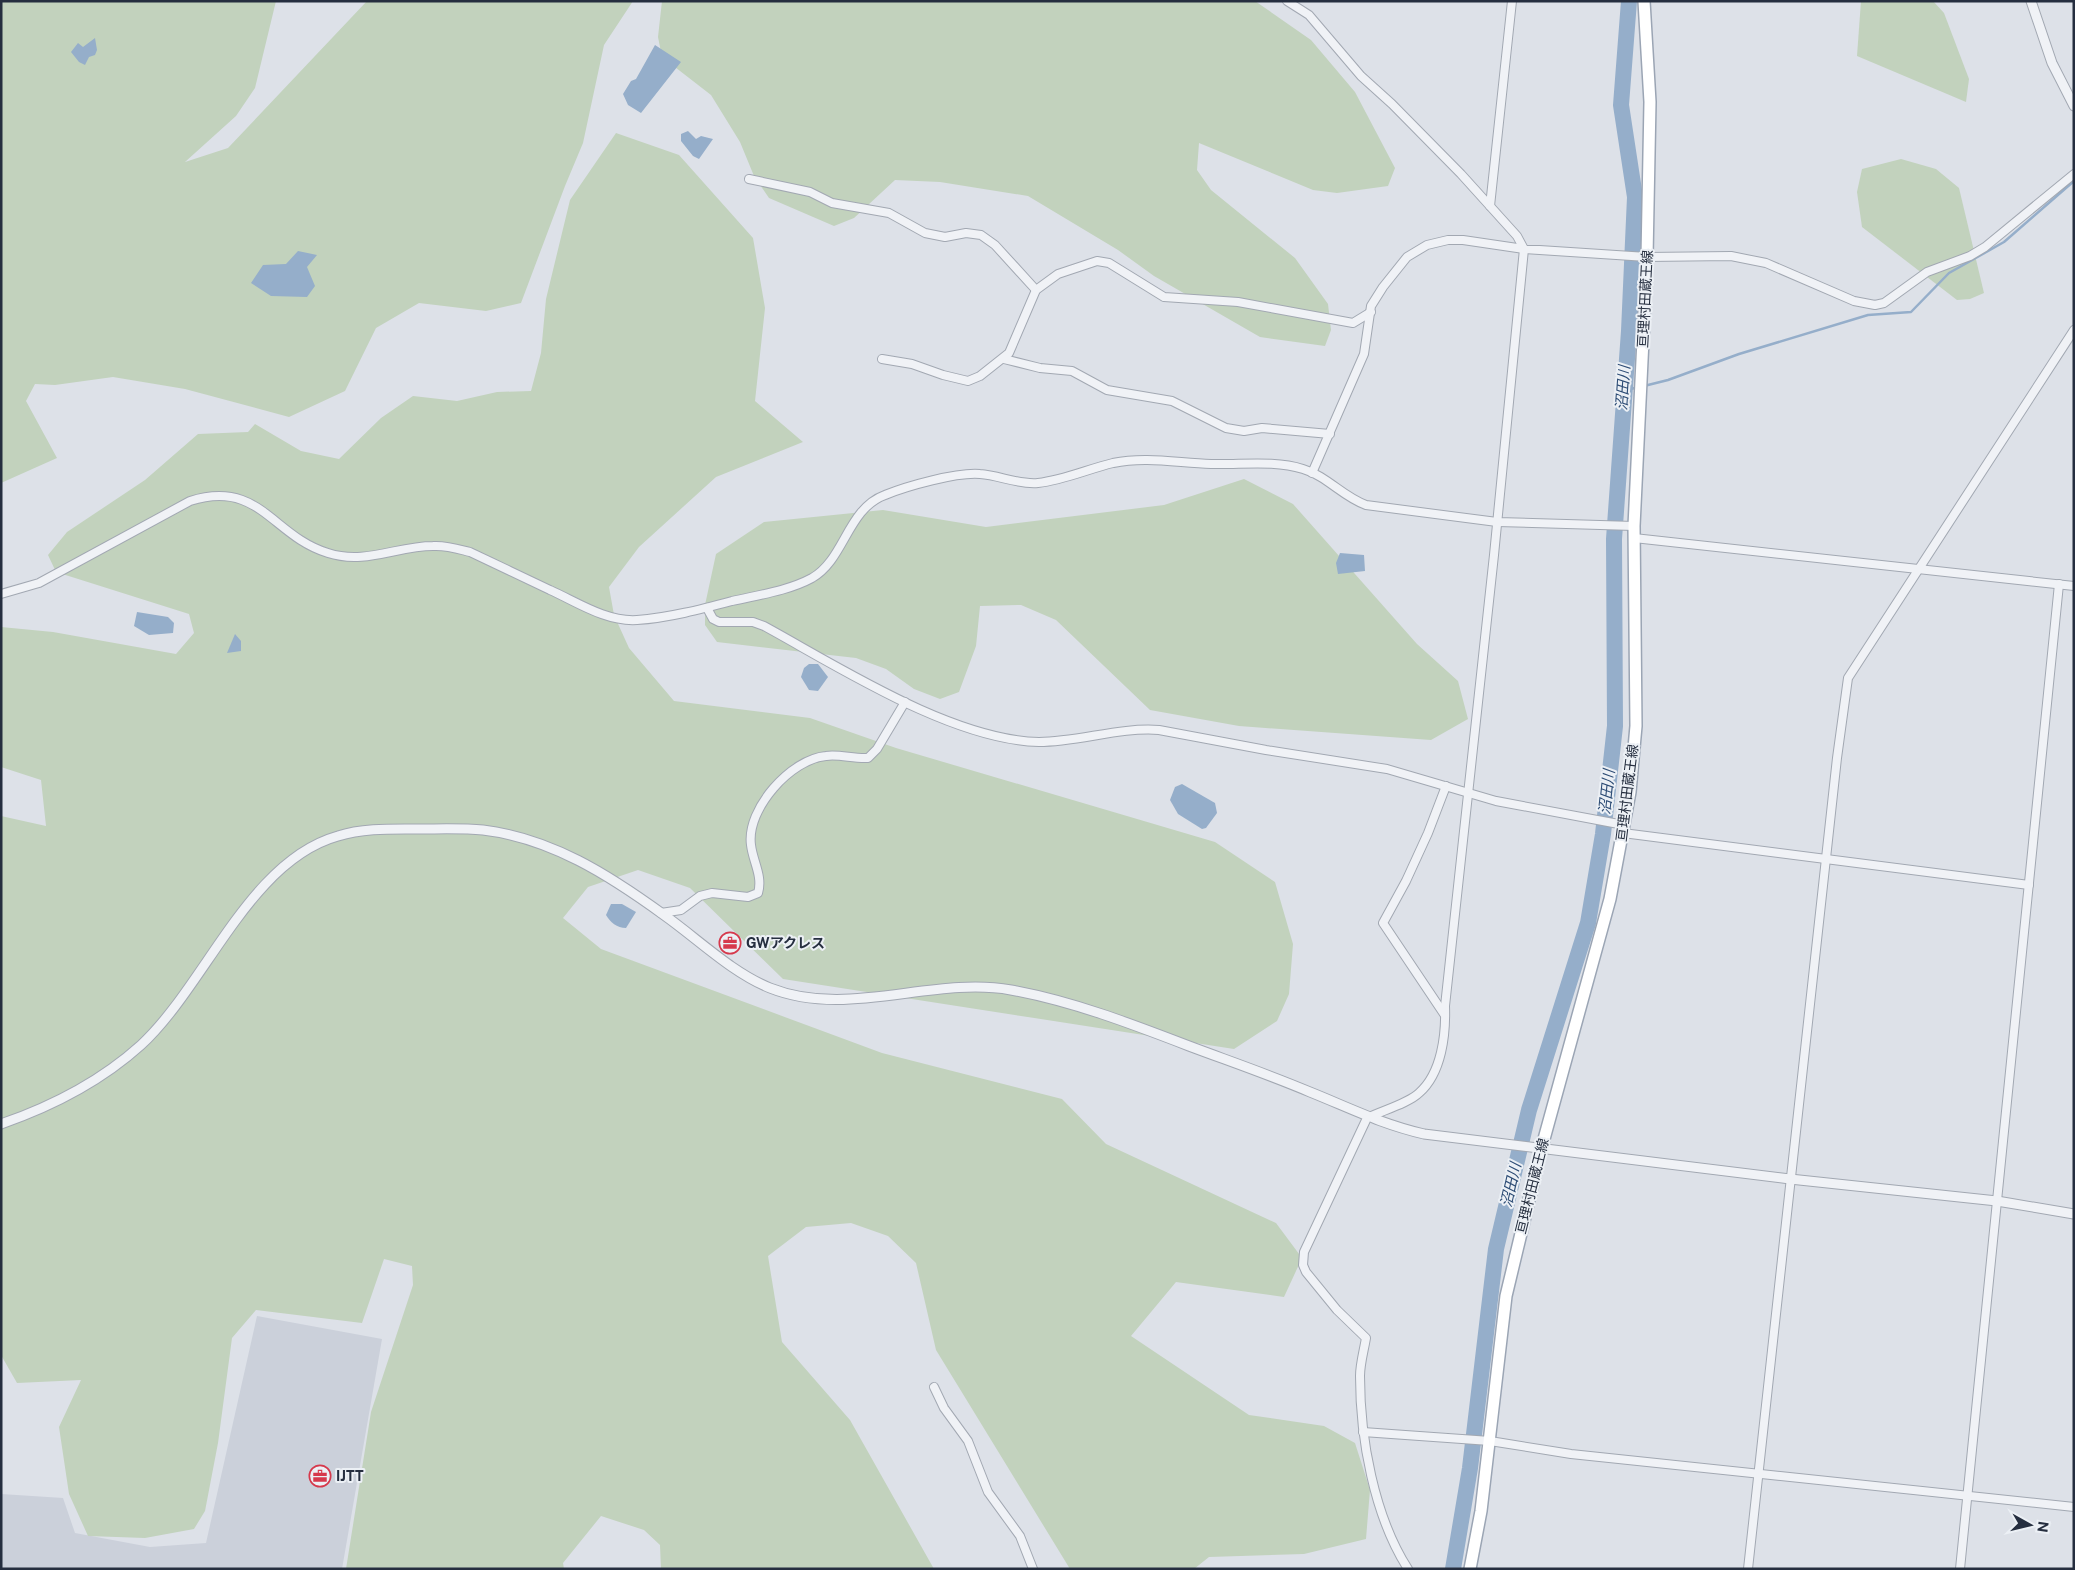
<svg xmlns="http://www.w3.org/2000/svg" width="2075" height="1570" viewBox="0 0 2075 1570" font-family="'Public Sans','Noto Sans JP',sans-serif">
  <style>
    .built { fill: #cbd0da }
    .green { fill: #c2d2bd }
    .water { fill: #95aeca }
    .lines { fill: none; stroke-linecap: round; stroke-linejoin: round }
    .stream { stroke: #95aeca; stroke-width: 2.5 }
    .river { stroke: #95aeca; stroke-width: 16 }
    .minor-casing { stroke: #a2a8b2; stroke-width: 10 }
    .tertiary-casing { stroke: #a2a8b2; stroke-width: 11 }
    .primary-casing { stroke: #9ba5b4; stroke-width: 14 }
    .minor { stroke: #f0f2f6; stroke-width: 8 }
    .tertiary { stroke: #f0f2f6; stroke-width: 9 }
    .primary { stroke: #fff; stroke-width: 11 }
    .labels { text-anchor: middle; stroke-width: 4; stroke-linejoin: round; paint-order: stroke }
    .street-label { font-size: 14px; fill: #252e3f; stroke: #ecf0f5 }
    .poi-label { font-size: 14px; font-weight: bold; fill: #252e3f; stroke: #ecf0f5; text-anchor: start }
    .water-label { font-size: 15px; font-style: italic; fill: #2d4c75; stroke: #ecf0f5 }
  </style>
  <rect width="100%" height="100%" fill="#dde1e8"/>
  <polygon class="built" points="257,1316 382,1339 342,1569 1,1569 1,1494 63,1498 75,1533 150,1547 206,1543"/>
  <g class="green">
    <polygon points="1,1 276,1 255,88 236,116 185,162 228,148 367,1 633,1 604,45 583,143 565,186 521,303 486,311 419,303 376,328 345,391 289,417 185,389 113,377 55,385 35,384 26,401 57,458 1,483"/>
    <polygon points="662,1 1255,1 1311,40 1355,92 1395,168 1388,186 1337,193 1313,190 1199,143 1197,170 1211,190 1295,258 1328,304 1331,330 1325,346 1260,337 1154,276 1118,250 1028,196 940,182 895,180 854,218 834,226 769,198 754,176 740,142 711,95 662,57 658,37"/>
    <polygon points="1861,1 1933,1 1944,13 1969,79 1966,102 1857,56"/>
    <polygon points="616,133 679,155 753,238 765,308 755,401 803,442 716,477 639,547 609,587 614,615 629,648 674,701 810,718 896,748 1215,842 1275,882 1293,944 1289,994 1277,1021 1234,1049 783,979 690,888 638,870 588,887 563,918 601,949 882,1053 1062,1099 1106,1144 1276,1223 1302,1258 1284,1297 1176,1282 1131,1336 1249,1415 1324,1426 1355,1443 1370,1490 1366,1539 1304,1554 1209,1557 1194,1569 1070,1569 936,1350 916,1263 888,1236 851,1223 806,1227 768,1256 782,1342 850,1420 934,1569 661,1569 660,1545 644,1530 601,1516 563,1563 564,1569 346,1569 371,1412 413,1285 412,1266 384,1259 362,1323 256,1310 232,1338 218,1443 205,1511 194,1529 145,1538 88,1536 69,1494 59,1427 81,1380 17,1383 1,1355 1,816 46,826 41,780 1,767 1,627 53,632 176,654 194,633 189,614 56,572 48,555 67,532 145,480 198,434 248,432 255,424 301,451 339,459 381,418 413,396 457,401 497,392 531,391 541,353 546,299 570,200"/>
    <polygon points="1901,159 1936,169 1959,188 1984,293 1970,299 1957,300 1862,227 1857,192 1862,169"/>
    <polygon points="1244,479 1293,504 1417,644 1458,681 1468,719 1431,740 1239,726 1150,710 1056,620 1021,605 980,606 976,646 959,692 940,699 914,689 886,669 856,658 717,642 705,625 705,605 716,554 764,522 883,510 986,527 1164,505"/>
  </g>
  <g class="water">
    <polygon points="95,38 97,50 95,55 89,57 85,65 79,62 71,52 78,43 83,47"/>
    <polygon points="655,45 681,62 641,113 628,105 623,94 631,81 636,79"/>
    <polygon points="688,131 696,139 701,136 713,139 699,159 693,156 681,141 681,134"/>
    <polygon points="298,251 317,255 307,267 315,286 307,297 271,296 251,283 263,265 286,264"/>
    <polygon points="1340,553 1364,555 1365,571 1338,574 1336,563"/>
    <polygon points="137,612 168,617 174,623 173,633 149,635 134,626"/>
    <polygon points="235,634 241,641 241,651 227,653"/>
    <polygon points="809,664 818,664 828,677 818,691 809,690 801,677 804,668"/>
    <polygon points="1182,784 1215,803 1217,813 1206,828 1202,829 1178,814 1170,800 1175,787"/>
    <path d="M611,904H622L636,912L626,928C617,928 610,922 606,915Z"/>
  </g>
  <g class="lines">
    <g class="stream">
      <polyline points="1644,386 1668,380 1739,354 1868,315 1911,312 1949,273 2004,242 2074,181"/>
      <polyline points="1624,391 1638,387"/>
    </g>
    <polyline class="river" points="1453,1569 1470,1468 1496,1249 1529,1110 1588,923 1603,834 1615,726 1614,539 1629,331 1635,197 1621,105 1629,1"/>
    <g class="minor-casing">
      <g id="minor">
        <path d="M1287,1L1309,15L1361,76L1392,104L1461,174L1517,236L1524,249L1494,555L1445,1006C1446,1034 1442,1073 1419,1093C1409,1103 1381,1111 1367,1118L1304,1252L1303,1265L1306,1272L1337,1310L1366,1338C1364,1350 1360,1364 1360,1376C1360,1438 1374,1516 1408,1569"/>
        <polyline points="749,179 810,192 832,203 889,213 925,233 945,237 966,233 981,235 995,245 1036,290"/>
        <polyline points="1490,206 1512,1"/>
        <polyline points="882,359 912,364 943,375 968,381 980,376 1009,353 1036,290 1058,274 1097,261 1109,263 1164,297 1238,302 1353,323 1371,312"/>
        <polyline points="1004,359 1040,368 1072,371 1107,390 1172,401 1226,428 1244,431 1262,428 1330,434"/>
        <polyline points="1312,473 1364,354 1371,306 1383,287 1407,257 1427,245 1448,240 1463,240 1524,249 1647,257 1731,256 1766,263 1854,301 1875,305 1884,303 1927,272 1970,256 1985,247 2074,174"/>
        <polyline points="1634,538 2074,586"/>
        <path d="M1,594L39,583L190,501C260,479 272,536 328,553C365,565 397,546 433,546C446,545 458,549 470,552C497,565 523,577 550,590C577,602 606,622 637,620C668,618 702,609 732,601C758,595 788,591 812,578C845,559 847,509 885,495C907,486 957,472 980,474C999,475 1018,485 1038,483C1064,480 1088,469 1113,463C1146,456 1178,463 1211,464C1241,465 1274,460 1303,469C1327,476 1343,497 1366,505L1497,522L1634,526"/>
        <path d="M707,608L713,619L719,622H753L764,626C839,667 952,740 1039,742C1079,742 1119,727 1159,730L1266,750L1387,769L1496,801L1624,825"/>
        <polyline points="1623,833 2029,885"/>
        <path d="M661,913L681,910L700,896L712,893L748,897L758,893C763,876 753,862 751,845C746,809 791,759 826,756C839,754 854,759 868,758L877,749L905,702"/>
        <polyline points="1444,1014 1383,923 1406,881 1428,833 1446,786"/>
        <polyline points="934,1387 944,1408 968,1441 988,1492 1020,1536 1033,1569"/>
        <polyline points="1363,1432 1490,1441 1571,1454 2074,1507"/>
        <polyline points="1748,1569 1837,758 1848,678 2074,330"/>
        <polyline points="1960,1569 2059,584"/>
      </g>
    </g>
    <g class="tertiary-casing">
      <g id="tertiary">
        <polyline points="2031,1 2052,63 2074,106"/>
        <path d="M1,1124C53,1106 100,1082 141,1045C206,985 249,861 338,836C363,828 391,829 418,829C439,829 462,828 483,830C551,838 609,875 664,915C698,939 731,972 770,988C848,1019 932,976 1011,990C1072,1001 1132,1024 1189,1046C1229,1061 1270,1075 1310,1092C1350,1108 1381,1124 1424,1134L1790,1179L1997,1201L2074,1214"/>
      </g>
    </g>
    <g class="primary-casing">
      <polyline id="primary" points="1470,1569 1481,1511 1506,1296 1541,1150 1610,899 1630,792 1636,726 1634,526 1647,257 1650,102 1644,1"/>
    </g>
    <use href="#minor" class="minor"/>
    <use href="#tertiary" class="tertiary"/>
    <use href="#primary" class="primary"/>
  </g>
  <defs>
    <g id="office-ring" transform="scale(1.125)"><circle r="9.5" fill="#ecf0f5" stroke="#d6394c" stroke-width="1.5"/><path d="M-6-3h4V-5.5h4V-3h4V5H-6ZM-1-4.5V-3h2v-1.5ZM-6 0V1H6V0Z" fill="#d6394c"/></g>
  </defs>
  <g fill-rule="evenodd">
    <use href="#office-ring" x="730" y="943"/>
    <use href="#office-ring" x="320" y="1476"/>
  </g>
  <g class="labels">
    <g class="street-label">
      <text transform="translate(1645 299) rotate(-87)" y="5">亘理村田蔵王線</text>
      <text transform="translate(1627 793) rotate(-83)" y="5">亘理村田蔵王線</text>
      <text transform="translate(1532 1186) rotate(-76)" y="5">亘理村田蔵王線</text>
    </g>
    <g class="poi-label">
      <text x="746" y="948">GWアクレス</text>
      <text x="336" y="1481">IJTT</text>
    </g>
    <g class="water-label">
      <text transform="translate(1623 388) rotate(-86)" y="5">沼田川</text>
      <text transform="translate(1607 792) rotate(-84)" y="5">沼田川</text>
      <text transform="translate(1511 1185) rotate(-77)" y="5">沼田川</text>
    </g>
  </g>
  <rect width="2075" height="1570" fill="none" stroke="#252e3f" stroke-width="5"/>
  <g transform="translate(2030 1525) rotate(98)" stroke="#ecf0f5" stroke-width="4" paint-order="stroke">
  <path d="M0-4L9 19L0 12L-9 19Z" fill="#252e3f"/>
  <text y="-8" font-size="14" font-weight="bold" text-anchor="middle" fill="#252e3f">N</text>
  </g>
</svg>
